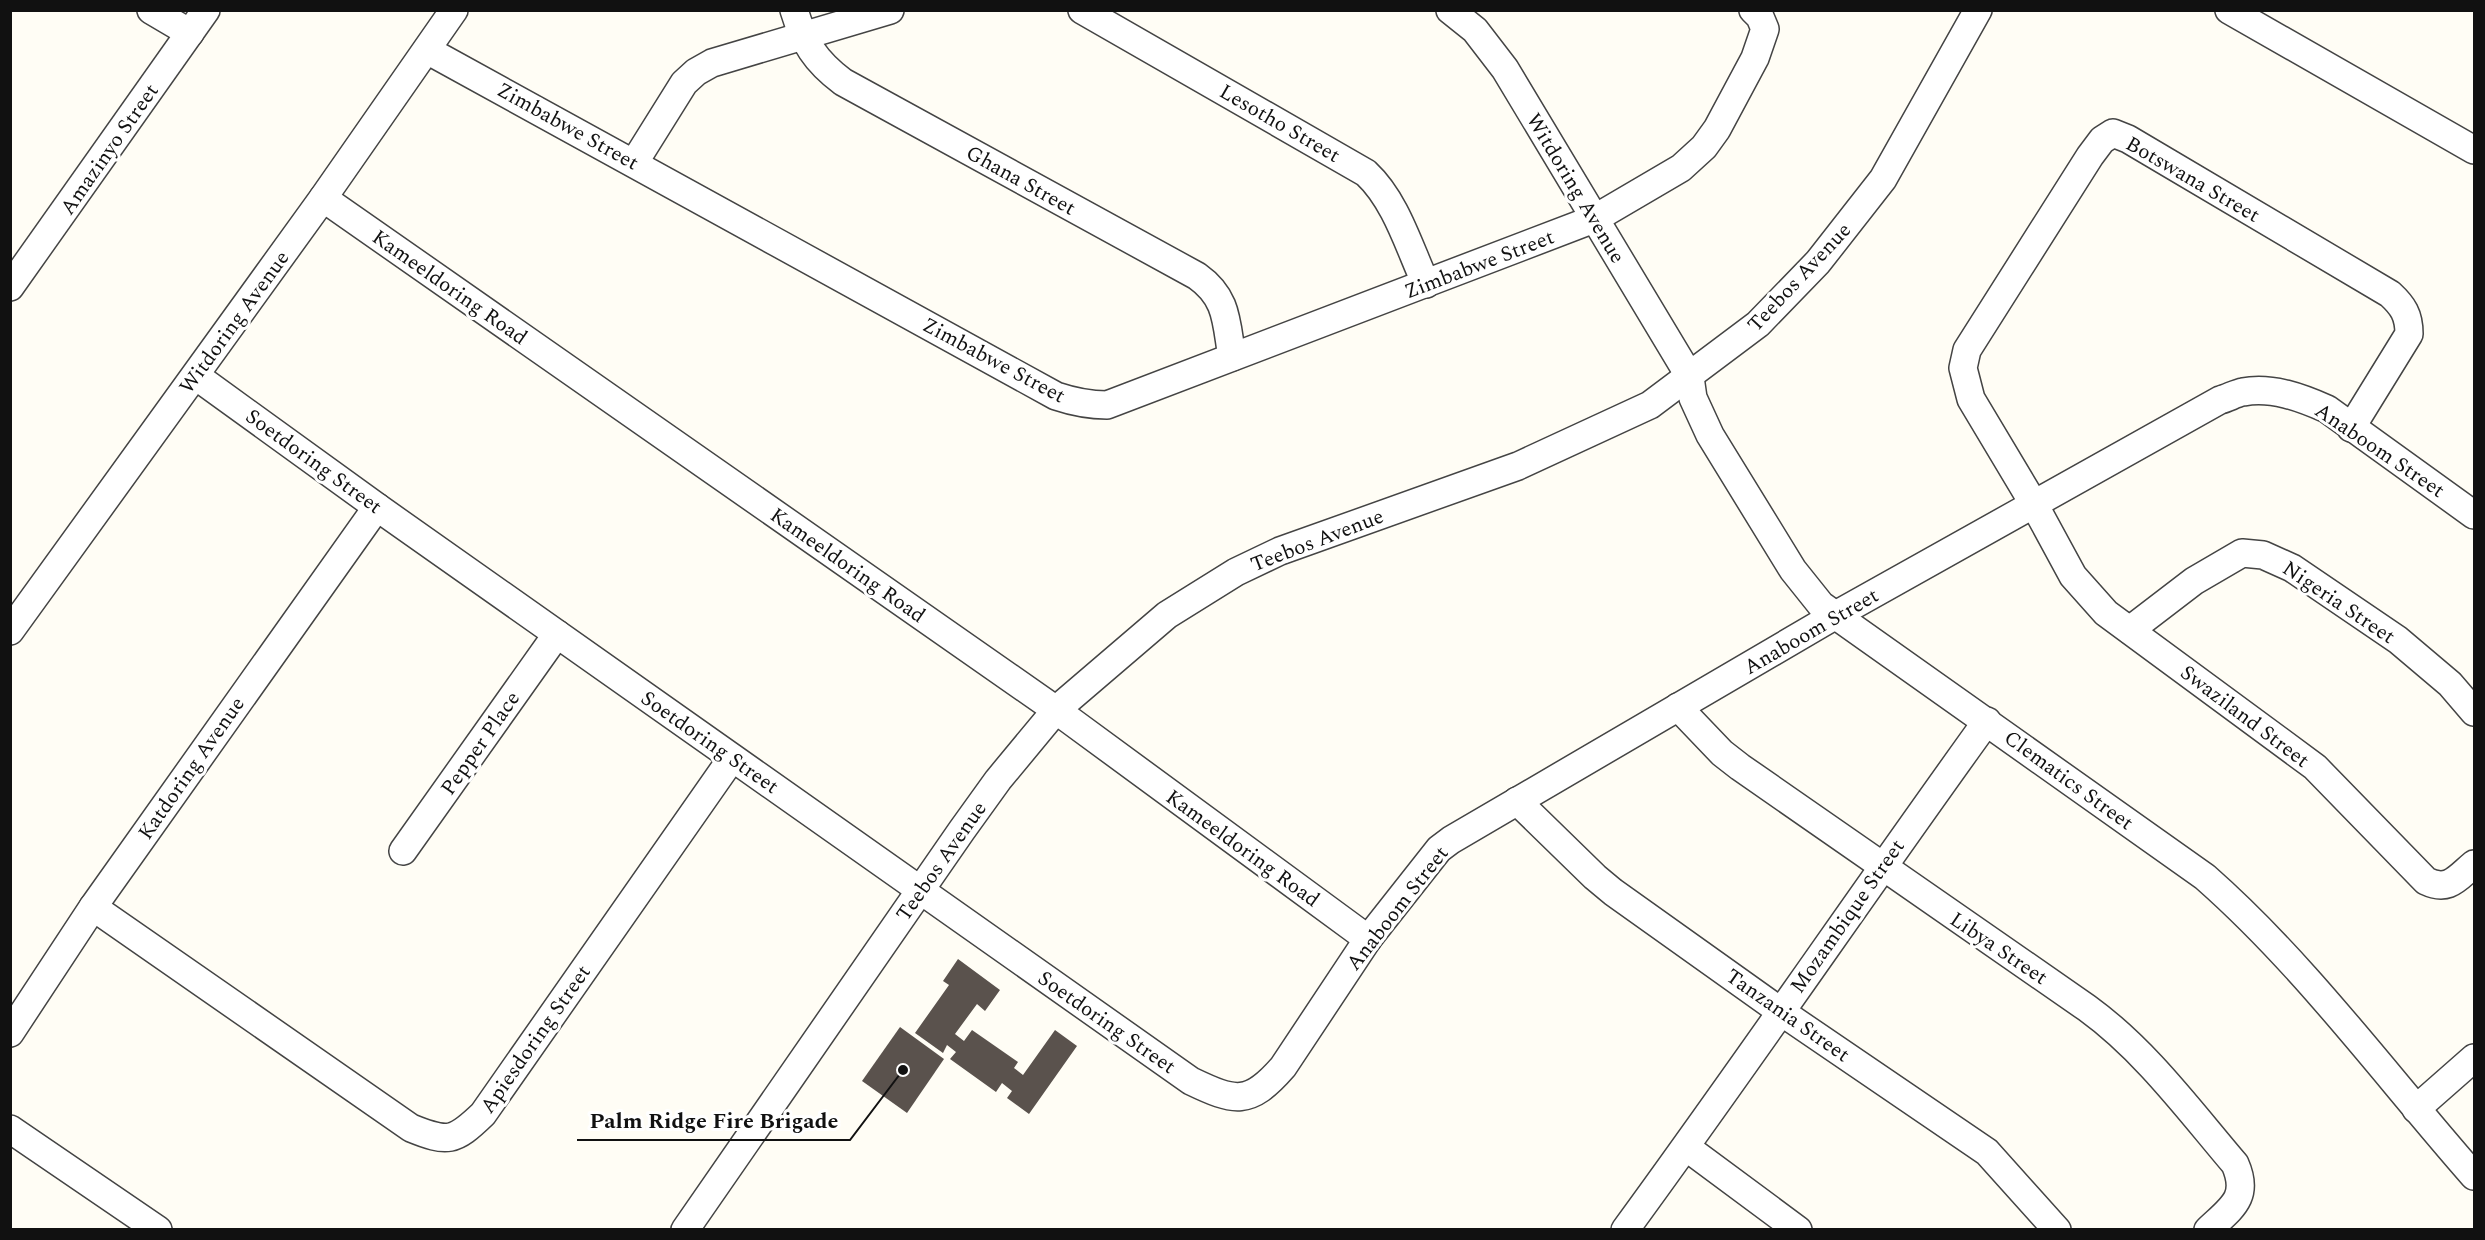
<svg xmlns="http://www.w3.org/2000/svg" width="2485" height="1240" viewBox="0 0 2485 1240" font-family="Spectral,serif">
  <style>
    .building { fill: #5a524d }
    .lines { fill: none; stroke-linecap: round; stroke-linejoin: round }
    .minor-casing { stroke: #444; stroke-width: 30 }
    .minor { stroke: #fff; stroke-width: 27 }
    .labels { text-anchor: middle; stroke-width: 6; stroke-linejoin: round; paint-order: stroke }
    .street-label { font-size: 21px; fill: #111; stroke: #fff }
    .leader { fill: none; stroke: #111; stroke-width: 2 }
    .callout-dot { fill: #111; stroke: #fff; stroke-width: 2 }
    .callout-label { font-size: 22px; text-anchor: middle; font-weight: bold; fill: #111; stroke: #fff; stroke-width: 6; stroke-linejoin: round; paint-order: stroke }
  </style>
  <rect width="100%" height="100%" fill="#fffdf5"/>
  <g class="building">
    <polygon points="958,959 1000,990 985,1011 977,1004 955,1034 964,1041 972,1030 1018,1062 1014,1068 1023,1075 1055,1030 1077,1046 1029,1114 1007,1098 1012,1091 1002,1083 996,1092 950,1059 956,1052 947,1045 943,1053 915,1033 949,985 943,981"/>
    <polygon points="900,1027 944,1059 907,1113 862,1081"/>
  </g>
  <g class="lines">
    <g class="minor-casing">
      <g id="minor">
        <polyline points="151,10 190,33"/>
        <path d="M794,10C804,43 815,61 843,82L1197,276C1228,298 1226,322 1232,357"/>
        <path d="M1082,10L1366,173C1396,201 1409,247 1426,284"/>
        <path d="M1450,10L1475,30L1505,69L1690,377L1693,398L1710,435L1793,570L1821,605L2205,877C2306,966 2386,1076 2474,1176"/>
        <polyline points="2229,10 2474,150"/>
        <path d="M427,50L1056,396C1074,402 1088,405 1107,405L1594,219L1681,168L1704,147L1717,129L1755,58L1765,29L1760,17L1753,10"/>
        <polyline points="634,163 684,83 696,72 712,63 890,10"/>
        <polyline points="323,198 1056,710 1368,939"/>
        <polyline points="10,287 206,10"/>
        <path d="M196,376L377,507L1191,1081C1235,1102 1249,1106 1283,1067L1368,939L1439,849L1451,840L1834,616L2220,400C2228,398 2236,393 2243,392C2271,386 2302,398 2327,409L2474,515"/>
        <path d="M2351,428L2409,334C2409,315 2403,306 2390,294L2128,139L2113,133L2102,140L2090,156L1967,350L1963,368L1971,399L2035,506L2073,576L2106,613L2315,767L2426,881C2449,892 2457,878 2474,864"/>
        <polyline points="2130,630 2194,581 2242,553 2263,555 2292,568 2398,640 2450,684 2474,712"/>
        <polyline points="10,631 323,198 454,10"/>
        <path d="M1678,707L1722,753L1740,767L2087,1008C2145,1050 2189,1110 2235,1164C2250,1198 2231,1208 2208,1230"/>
        <polyline points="1517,801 1595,877 1613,892 1780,1011 1987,1152 2057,1230"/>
        <polyline points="403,851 557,634"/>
        <path d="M93,907L411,1128C448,1143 454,1142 483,1114L732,758"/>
        <polyline points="10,1033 93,907 377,507"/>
        <polyline points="2416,1109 2474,1058"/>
        <polyline points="10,1129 158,1230"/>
        <polyline points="1686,1147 1798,1230"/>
        <polyline points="685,1230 962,830 998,780 1056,710 1167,615 1236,572 1280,551 1518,466 1650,405 1758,324 1818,262 1883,179 1978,10"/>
        <path d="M1625,1230C1748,1062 1865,890 1987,721"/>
      </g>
    </g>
    <use href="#minor" class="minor"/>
  </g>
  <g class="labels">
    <g class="street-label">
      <text transform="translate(1280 123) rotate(30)" y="7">Lesotho Street</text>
      <text transform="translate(568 126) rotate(29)" y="7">Zimbabwe Street</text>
      <text transform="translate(109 149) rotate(-55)" y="7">Amazinyo Street</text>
      <text transform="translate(2193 179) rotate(30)" y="7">Botswana Street</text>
      <text transform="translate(1021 180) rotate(29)" y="7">Ghana Street</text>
      <text transform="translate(1576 188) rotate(59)" y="7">Witdoring Avenue</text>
      <text transform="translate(1479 264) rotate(-21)" y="7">Zimbabwe Street</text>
      <text transform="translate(1799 277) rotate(-47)" y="7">Teebos Avenue</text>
      <text transform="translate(450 287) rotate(35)" y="7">Kameeldoring Road</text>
      <text transform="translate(234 322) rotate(-54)" y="7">Witdoring Avenue</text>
      <text transform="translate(994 360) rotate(28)" y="7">Zimbabwe Street</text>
      <text transform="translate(2380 450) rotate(34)" y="7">Anaboom Street</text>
      <text transform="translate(314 461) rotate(36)" y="7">Soetdoring Street</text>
      <text transform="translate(1317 540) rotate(-21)" y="7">Teebos Avenue</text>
      <text transform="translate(848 565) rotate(35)" y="7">Kameeldoring Road</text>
      <text transform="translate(2339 602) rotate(34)" y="7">Nigeria Street</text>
      <text transform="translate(1811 631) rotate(-30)" y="7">Anaboom Street</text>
      <text transform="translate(2245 716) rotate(37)" y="7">Swaziland Street</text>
      <text transform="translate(710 742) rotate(35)" y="7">Soetdoring Street</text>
      <text transform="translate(480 743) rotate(-55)" y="7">Pepper Place</text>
      <text transform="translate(191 768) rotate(-55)" y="7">Katdoring Avenue</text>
      <text transform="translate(2069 780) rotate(36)" y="7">Clematics Street</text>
      <text transform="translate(1243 848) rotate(36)" y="7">Kameeldoring Road</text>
      <text transform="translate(941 861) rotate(-55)" y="7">Teebos Avenue</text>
      <text transform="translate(1397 908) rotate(-52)" y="7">Anaboom Street</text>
      <text transform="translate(1847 916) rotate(-55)" y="7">Mozambique Street</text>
      <text transform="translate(1999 948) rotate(34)" y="7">Libya Street</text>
      <text transform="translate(1788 1015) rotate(35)" y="7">Tanzania Street</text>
      <text transform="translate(1107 1022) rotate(35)" y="7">Soetdoring Street</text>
      <text transform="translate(535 1039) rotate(-55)" y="7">Apiesdoring Street</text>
    </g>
  </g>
  <path class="leader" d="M903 1070L850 1140H577"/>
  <circle class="callout-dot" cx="903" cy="1070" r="6"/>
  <g class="callout-label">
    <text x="714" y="1128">Palm Ridge Fire Brigade</text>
  </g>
  <rect width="2485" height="1240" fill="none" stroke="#111111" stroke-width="24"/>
</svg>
